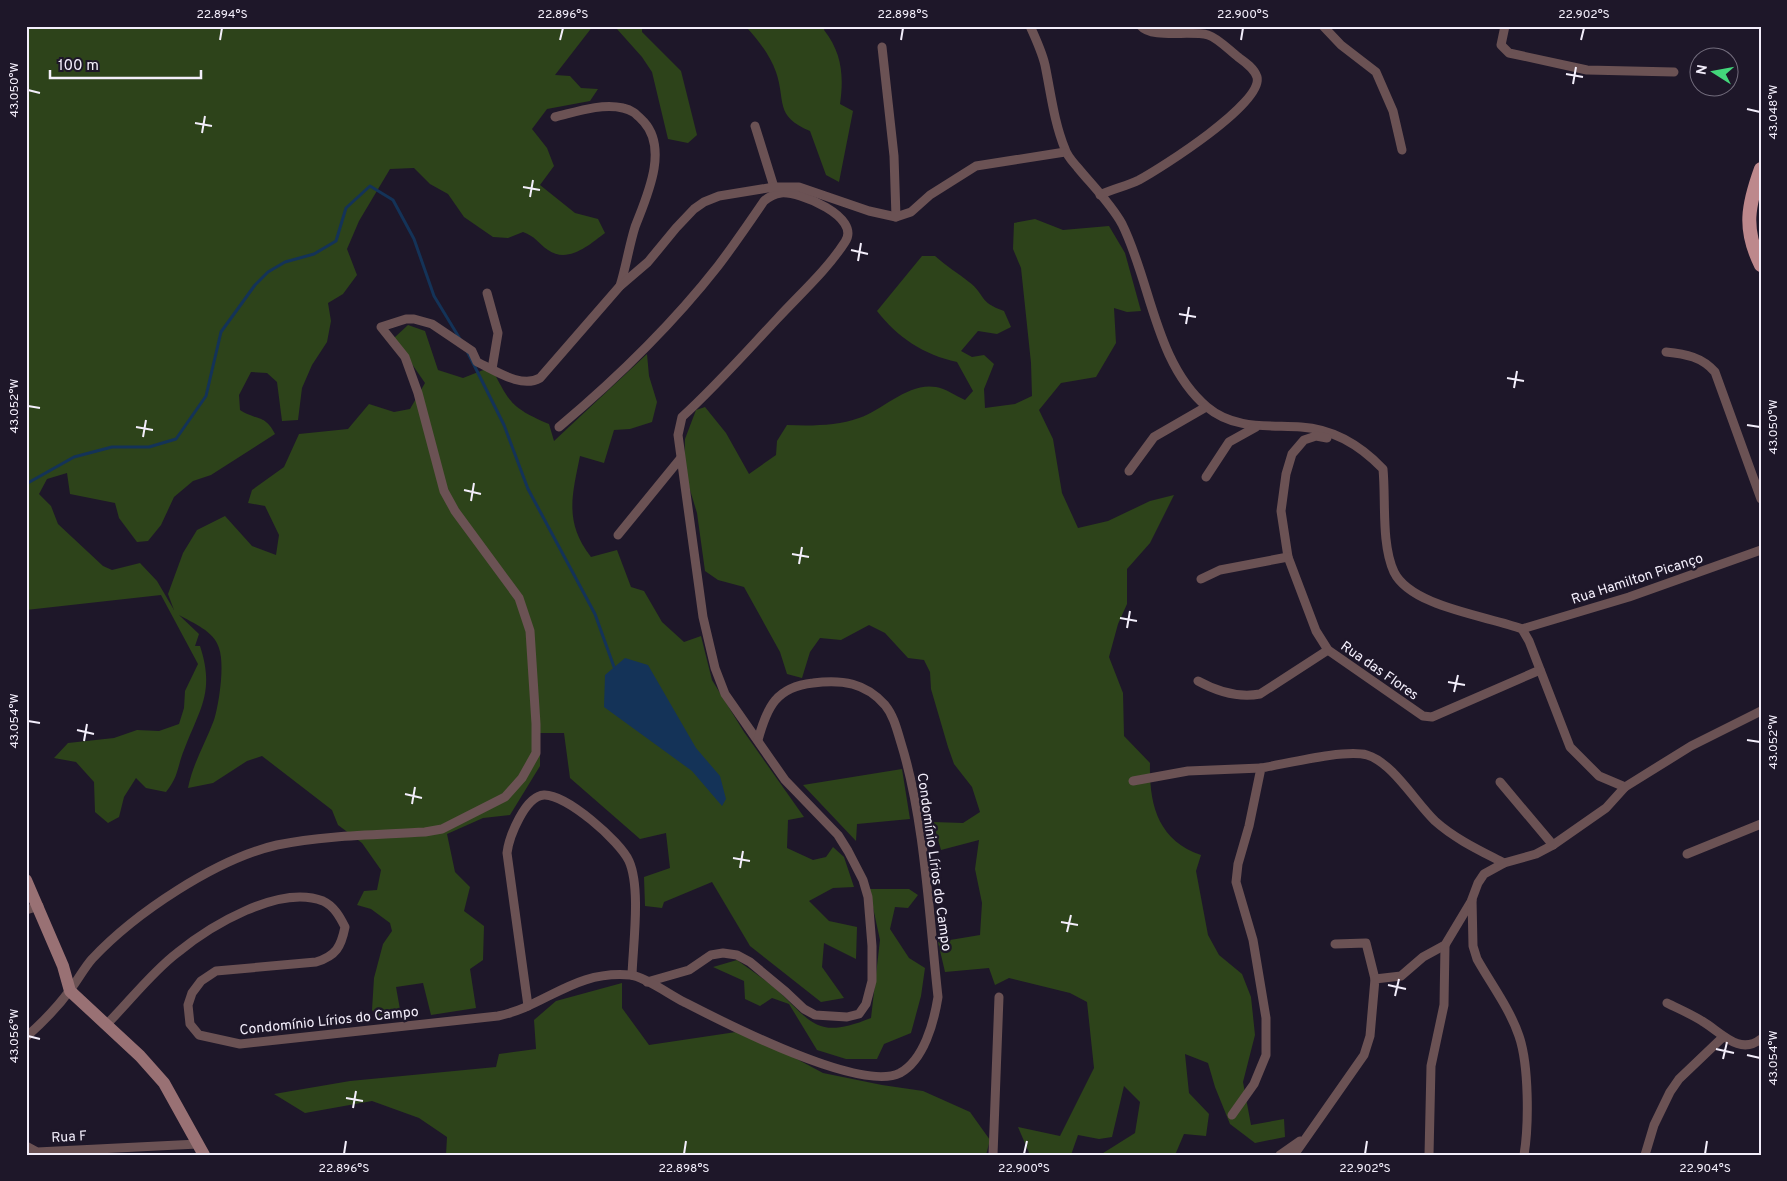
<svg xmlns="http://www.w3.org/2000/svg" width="1787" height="1181" viewBox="0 0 1787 1181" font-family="Overpass,sans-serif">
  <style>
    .green { fill: #2d431a }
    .water { fill: #143358 }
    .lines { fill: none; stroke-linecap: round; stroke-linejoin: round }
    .stream { stroke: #143358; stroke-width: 3 }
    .street { stroke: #6b5254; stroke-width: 9 }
    .secondary { stroke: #997174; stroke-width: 12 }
    .primary { stroke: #bd888c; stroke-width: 14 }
    .ticks { fill: none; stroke: #f3eefb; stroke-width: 2 }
    .labels { text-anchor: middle; stroke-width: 5; stroke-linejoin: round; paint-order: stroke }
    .street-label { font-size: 14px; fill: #f3eefb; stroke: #1e1729 }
    .neatline { fill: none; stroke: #f3eefb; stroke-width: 2 }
    .ticks-label { font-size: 12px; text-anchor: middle; fill: #f3eefb }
  </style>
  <rect width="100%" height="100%" fill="#1e1729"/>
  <g class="green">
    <path d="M26,26H593L555,75L570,76L581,88L598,89L590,101L547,109L532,129L547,148L554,166L540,185L575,213L598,219L605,233C589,245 568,264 548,250C539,244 535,236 523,232L508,238L493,237L464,217L448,194L430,184L414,168L390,169L359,221L347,249L357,275L343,294L328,303L331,321L327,342L312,365L302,388L298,420L282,421L277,382L267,373L251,372L239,395L240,410C257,421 265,414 275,434L211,475L193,481L174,497L161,525L148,541L137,542L119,518L115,503L70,494L67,473L47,479L39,494L51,506L58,524L103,566L112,570L140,563L157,581L174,610L168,594L183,553L197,530L225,516L252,546L276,555L279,535L265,506L248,503L252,490L284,467L299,434L348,429L369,404L394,412L410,409L425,383L394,338L408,325L425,331L438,370L463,378L491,367C510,403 510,407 549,424L554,441L647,354L649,376L657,402L652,422L630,429L614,430L604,463L580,456C572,496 564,522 591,557L617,550L631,587L644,591L662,622L684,642L701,636L712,680L744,732L804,817L788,820L787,848L813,860L826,857L833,847L844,857L854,887L833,888L809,901L829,921L857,927L856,959L824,943L822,967L844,998L821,1002L750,946L712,882L664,902L662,908L645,906L644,877L670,868L666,833L640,839L570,778L564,733H540V766L510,815L483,818L447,834L455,872L470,887L464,911L484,926L483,960L470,969L476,1008L431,1015L423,983L396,987L401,1015L379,1021L372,1010L374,978L383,944L392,931L390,923L371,909L357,905L364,891L377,890L381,870L362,843L338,825L332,810L262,756L247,761L213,783L188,788C193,763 205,744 214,720C219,704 225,665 219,648C214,631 193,623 179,615L199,634L195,646H200C215,692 200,708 184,750C177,767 179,776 166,792L146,788L136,778L124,797L119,817L108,823L95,812L94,782L76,762L54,758L68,743L114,738L137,730L159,731L179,724L184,708L185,691L198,664L161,595L26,610Z"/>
    <polygon points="597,26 642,26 642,32 681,71 697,135 688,143 668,139 652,72 642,57 617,29"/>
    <path d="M745,26H825L824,30C842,53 844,76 840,104L853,111L839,182L826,175L810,131C774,116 786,101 776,72C770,55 757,38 745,26Z"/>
    <path d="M1035,219L1063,230L1109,226L1125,253L1141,311L1127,312L1114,308L1116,343L1096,377L1061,383L1039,410L1053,439L1062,493L1078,528L1108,521L1150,501L1174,495L1150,543L1127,569V604L1118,624L1109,657L1123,693L1124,736L1150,763C1149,805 1158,840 1201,855L1196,871L1208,935L1219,955L1242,974L1251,997L1255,1035L1243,1082L1251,1125L1284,1119L1285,1137L1255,1143L1230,1124L1215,1087L1208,1063L1185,1054L1189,1093L1209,1114L1206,1136L1184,1134L1175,1155H1100L1135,1133L1140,1102L1124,1086L1112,1137L1099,1139L1078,1135L1071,1155H1030L1018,1127L1060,1136L1094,1068L1087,1002L1070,993L1009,978L995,985L989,968L945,972L938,942L980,935L982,903L975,869L979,840L941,850L933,822L963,823L980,812L972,787L954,764L948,747L931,689L930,672L924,660L908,658L885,633L869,625L841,640L820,638L810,652L802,678L787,674L780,652L744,587L718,580L705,571L697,513L684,470L685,439L696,410L705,407L726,433L749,474L776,455L777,441L787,425C810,426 837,426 859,418C884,409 909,382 936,387C945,388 956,396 965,400L973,391L957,362C924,355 897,337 877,311L922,256H935C946,266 958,273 969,282C986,295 978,302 1004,311L1011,327L997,334L978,331L961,351L972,357L984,355L994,364L984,389L985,408L1015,404L1032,396L1031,363L1021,268L1013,249L1014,223Z"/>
    <polygon points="902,769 910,819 857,824 856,841 803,785"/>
    <path d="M869,889H909L918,895L908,908L895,907L890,929L909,958L925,968L921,996L911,1033L884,1044L877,1059H846L817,1050L789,1004L772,998L760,1006L745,999L744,981L713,967L737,960C749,969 763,978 775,988C813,1023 816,1040 871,1018L880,940Z"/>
    <polygon points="622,983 622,1008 649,1045 736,1032 765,1042 823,1073 882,1085 923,1091 970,1112 990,1140 986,1155 446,1155 447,1137 419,1118 372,1101 305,1113 274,1094 350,1081 496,1067 499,1054 536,1049 534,1020 556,1001"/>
  </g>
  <polygon class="water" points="625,658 648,665 696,748 720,776 726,799 722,806 692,771 604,707 605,675"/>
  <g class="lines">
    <g class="stream">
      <polyline points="467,351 504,425 528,489 595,614 614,667"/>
      <polyline points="26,484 74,457 112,447 149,447 176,439 206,396 221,332 255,285 268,272 285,262 314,254 336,241 346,208 370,186 393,200 414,239 434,296 460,339"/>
    </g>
    <g class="street">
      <path d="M1030,26C1036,39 1042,52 1045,65C1051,94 1054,122 1065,149C1067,156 1073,162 1078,168C1092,185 1111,204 1122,224C1151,282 1155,363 1207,407C1234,430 1269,425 1301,427C1334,429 1361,446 1383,469C1386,500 1381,544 1394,572C1411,607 1488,616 1522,629L1529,641L1570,747L1599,776L1625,787"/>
      <polyline points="1323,26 1341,45 1376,72 1393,111 1402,150"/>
      <polyline points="1505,26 1501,45 1509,53 1587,70 1674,72"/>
      <polyline points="882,47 894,156 896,217"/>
      <path d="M555,117C576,112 601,103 623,108C633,110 637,115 644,122C669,150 646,198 635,227C629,246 626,267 620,286"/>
      <polyline points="755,126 774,187"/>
      <path d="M1100,195C1112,189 1127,186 1139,180C1161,168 1264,103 1257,77C1254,68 1245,62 1238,57C1230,51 1218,38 1208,35C1190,30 1152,39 1141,26"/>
      <polyline points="487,293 498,333 492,369"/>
      <path d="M1666,352C1686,354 1702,357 1715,372L1761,499"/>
      <path d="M559,427C616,379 671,326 718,266C734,245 749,223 764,201C770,196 774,194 781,193C799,191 862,217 845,242C827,270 800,294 777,319C746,352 716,386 682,417L678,435L703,617L715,668L725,694L771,760L785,780L838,835L848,851L863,880L868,897L872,946V981L866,1004L859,1014L847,1017L815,1015L804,1009L786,992L750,962L737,955L723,953L711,955L689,970L647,982"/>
      <polyline points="1327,438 1316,436 1304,440 1292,454 1286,474 1281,511 1288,557 1316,631 1328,650 1423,716 1432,717 1540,670"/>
      <polyline points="1129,471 1154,437 1206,407"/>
      <polyline points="1206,477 1229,442 1256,427"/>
      <polyline points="618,535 680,459"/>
      <polyline points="1201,579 1220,570 1288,557"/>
      <polyline points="1522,629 1629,597 1761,550"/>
      <path d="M1198,681C1218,692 1238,698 1260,694L1328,650"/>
      <polyline points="1133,781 1188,771 1261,768"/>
      <polyline points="1500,782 1553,845"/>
      <polyline points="1687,854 1761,824"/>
      <polyline points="26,910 39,906"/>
      <polyline points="1335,944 1366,943 1375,979"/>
      <path d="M1667,1003C1679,1009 1691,1014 1702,1021C1721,1032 1739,1056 1761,1039"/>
      <path d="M528,1006L507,853C509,837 525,796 544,795C566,794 620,841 629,861C641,888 633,945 632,975"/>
      <path d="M107,1024C129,1002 152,972 177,953C210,926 279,884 323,901C334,906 340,917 345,927C341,947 336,956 316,962L216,971L201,981L192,993L188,1005L190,1024L199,1035L240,1044L498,1016C546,1006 574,970 630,975C644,976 670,995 684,1002C723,1022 860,1093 900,1073C924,1060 934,1022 938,997C929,916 925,820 901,743C897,730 894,716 885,705C866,683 842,679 813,683C776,687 767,707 758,740"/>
      <path d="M26,1037C42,1023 57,1008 70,990C78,980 84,968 92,959C135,913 216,859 277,845C326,835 376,835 425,832L442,829L505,797L522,778L536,753V724L530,631L519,598L455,511L444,491L418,393L405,357L381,327L406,319H414L432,324L472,351L477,362C495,370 521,389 540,378L620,286L648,262L676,228L694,209L704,202L719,196L774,187H799L869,211L896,217L911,212L930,195L976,166L1065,152"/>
      <path d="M1232,1115L1254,1084L1266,1055V1018L1253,940L1236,882L1238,864L1249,826L1261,768C1286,764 1344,749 1367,755C1392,762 1416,803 1435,821C1455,839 1481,851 1504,863"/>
      <polyline points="26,1146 37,1152 198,1144"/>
      <polyline points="993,1155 999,997"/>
      <polyline points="1280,1155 1300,1141"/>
      <polyline points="1294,1155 1364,1055 1370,1036 1375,979 1401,976 1423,957 1445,945 1472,900"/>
      <polyline points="1429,1155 1431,1066 1444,1005 1445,945"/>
      <path d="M1524,1155C1529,1125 1529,1065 1519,1036C1510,1009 1491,984 1477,959L1473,946L1472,899L1478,883L1484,874L1504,863L1536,854L1553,845L1606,808L1625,787L1691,746L1761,711"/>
      <polyline points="1645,1155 1654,1125 1670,1092 1679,1079 1723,1037"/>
    </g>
    <polyline class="secondary" points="26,880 63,966 70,991 140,1056 164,1083 204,1155"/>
    <path class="primary" d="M1761,169C1748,205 1743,229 1761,265"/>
  </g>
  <path class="ticks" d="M220,40L222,28M560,40L563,28M901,40L903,28M1241,40L1243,28M1581,40L1584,28M1566,74L1583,77M1573,84L1576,67M28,90L40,93M1747,109L1760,112M195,123L212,126M202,133L205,116M523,187L540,190M530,197L533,180M851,250L868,254M858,261L861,243M1179,314L1196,317M1186,324L1189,307M1507,378L1524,381M1514,388L1517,371M28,406L40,408M1747,425L1760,427M136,427L153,430M143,437L146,420M464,490L481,494M471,501L474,483M792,554L809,557M799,564L802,547M1120,618L1137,621M1127,628L1130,611M1448,682L1465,685M1454,692L1458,675M28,721L40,723M77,730L94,734M1747,740L1760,742M84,741L87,724M405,794L422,798M412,804L415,787M733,858L750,861M740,868L743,851M1061,922L1078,925M1067,932L1071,915M1388,985L1406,989M1395,996L1399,979M28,1036L40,1039M1716,1049L1734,1053M1747,1055L1760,1058M1723,1059L1727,1042M346,1098L363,1101M353,1108L356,1091M344,1154L346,1141M684,1154L686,1141M1024,1154L1027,1141M1365,1154L1367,1141M1705,1154L1707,1141"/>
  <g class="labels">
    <g class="street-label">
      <text transform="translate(1637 578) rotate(-18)" y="5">Rua Hamilton Picanço</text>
      <text transform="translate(1380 670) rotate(35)" y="5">Rua das Flores</text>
      <text transform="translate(935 862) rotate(82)" y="5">Condomínio Lírios do Campo</text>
      <text transform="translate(329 1020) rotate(-6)" y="5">Condomínio Lírios do Campo</text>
      <text transform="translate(69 1136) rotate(-3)" y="5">Rua F</text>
    </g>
  </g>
  <rect width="1787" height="1181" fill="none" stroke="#1e1729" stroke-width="55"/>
  <g transform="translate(1714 72) rotate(281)"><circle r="24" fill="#1e1729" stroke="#736d7d"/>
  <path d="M0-4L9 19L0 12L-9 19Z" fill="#43d77b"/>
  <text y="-8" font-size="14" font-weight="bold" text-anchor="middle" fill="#f3eefb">N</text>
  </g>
  <path d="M50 70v8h151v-8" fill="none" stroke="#f3eefb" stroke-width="2.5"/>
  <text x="58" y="70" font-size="15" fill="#f3eefb" stroke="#1e1729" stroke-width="4" paint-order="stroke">100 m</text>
  <rect x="28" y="28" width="1732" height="1126" class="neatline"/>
  <g class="ticks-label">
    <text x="222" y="18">22.894°S</text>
    <text x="563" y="18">22.896°S</text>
    <text x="903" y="18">22.898°S</text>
    <text x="1243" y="18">22.900°S</text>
    <text x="1584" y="18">22.902°S</text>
    <text transform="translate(14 90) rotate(-90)" y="4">43.050°W</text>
    <text transform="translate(1773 112) rotate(-90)" y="4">43.048°W</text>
    <text transform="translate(14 406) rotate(-90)" y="4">43.052°W</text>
    <text transform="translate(1773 427) rotate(-90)" y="4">43.050°W</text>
    <text transform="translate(14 721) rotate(-90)" y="4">43.054°W</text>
    <text transform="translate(1773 742) rotate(-90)" y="4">43.052°W</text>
    <text transform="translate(14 1036) rotate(-90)" y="4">43.056°W</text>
    <text transform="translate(1773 1058) rotate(-90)" y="4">43.054°W</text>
    <text x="344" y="1172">22.896°S</text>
    <text x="684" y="1172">22.898°S</text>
    <text x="1024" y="1172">22.900°S</text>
    <text x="1365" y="1172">22.902°S</text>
    <text x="1705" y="1172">22.904°S</text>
  </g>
</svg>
